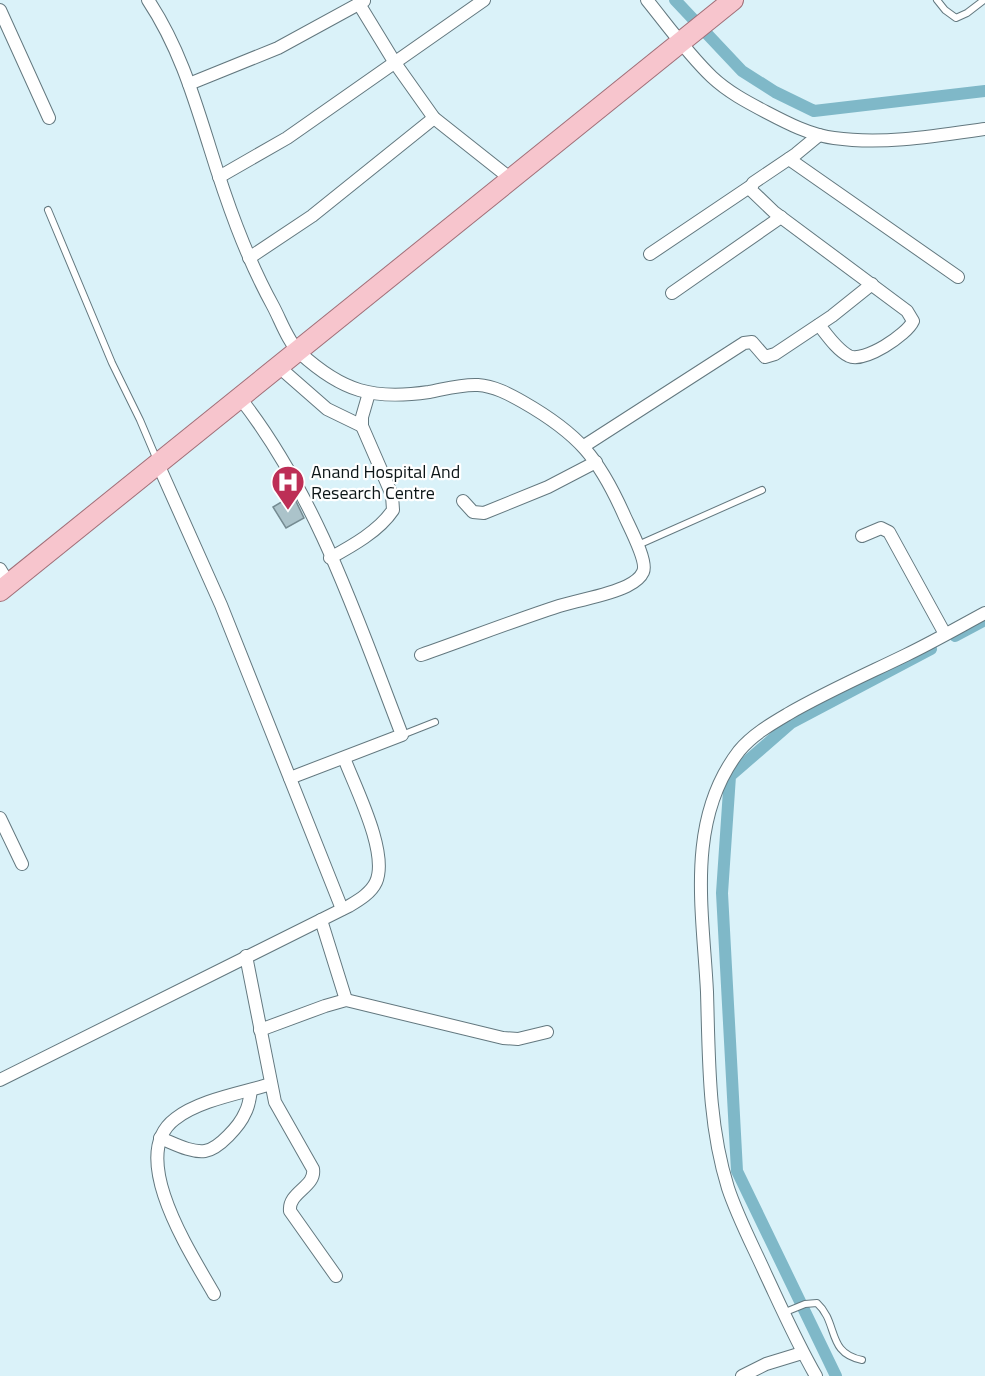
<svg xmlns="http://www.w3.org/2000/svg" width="985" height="1376" viewBox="0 0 985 1376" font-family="'Titillium Web',sans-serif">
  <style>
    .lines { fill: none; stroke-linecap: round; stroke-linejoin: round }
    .canal { stroke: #7fb8c8; stroke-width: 12 }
    .building { fill: #abc3ca; stroke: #758b92; stroke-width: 1.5 }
    .lane-casing { stroke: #63787f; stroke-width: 8 }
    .street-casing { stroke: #63787f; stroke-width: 14 }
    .primary-casing { stroke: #a16f78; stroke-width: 22 }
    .lane { stroke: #fff; stroke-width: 6 }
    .street { stroke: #fff; stroke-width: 12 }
    .primary { stroke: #f7c5cd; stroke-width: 20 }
    .labels { text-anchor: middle; stroke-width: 4.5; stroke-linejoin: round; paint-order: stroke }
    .poi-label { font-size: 18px; fill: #0c1517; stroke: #fff; text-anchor: start }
  </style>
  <rect width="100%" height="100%" fill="#daf2f9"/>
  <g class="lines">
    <g class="canal">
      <polyline points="675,0 742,71 775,92 814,111 985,91"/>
      <polyline points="955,636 985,620"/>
      <polyline points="836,1376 737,1171 722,893 730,776 791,723 931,649"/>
    </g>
  </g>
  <polygon class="building" points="293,495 304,518 286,528 273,507"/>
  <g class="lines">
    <g class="lane-casing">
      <g id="lane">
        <polyline points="937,0 945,10 956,18 967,13 984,0"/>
        <polyline points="48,210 112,363 140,420 157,460"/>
        <polyline points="638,545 762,490"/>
        <polyline points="402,735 435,722"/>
        <path d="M783,1313L805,1304L817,1303C839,1323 826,1353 862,1360"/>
      </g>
    </g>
    <g class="street-casing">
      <g id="street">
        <path d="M148,0C178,45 193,94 209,145C226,200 245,255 273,306C281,321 288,342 300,353C343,392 373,400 429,392C445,389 462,384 478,385C494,386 509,394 523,402C579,434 599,458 625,517C630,528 648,562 643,572C640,579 633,583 627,586C606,596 582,599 559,606C513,621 467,639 421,655"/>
        <path d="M647,0C668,26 688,54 712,77C728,92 747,102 766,112C787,123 810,135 834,138C883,145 936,136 985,129"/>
        <polyline points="359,4 395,63 434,118 511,179"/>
        <polyline points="0,10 49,118"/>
        <polyline points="189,84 278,48 364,1"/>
        <polyline points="789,159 958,277"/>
        <polyline points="219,177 287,138 484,0"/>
        <polyline points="650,254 751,186"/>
        <polyline points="249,258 312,216 434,118"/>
        <polyline points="672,293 781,217"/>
        <path d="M819,325C827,335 837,350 849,356C864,363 907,335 913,321L907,311L774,212L751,190L753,183L796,154L819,135"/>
        <polyline points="279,367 327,409 362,426"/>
        <path d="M240,398C316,494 358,621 402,735L290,778"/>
        <polyline points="584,446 744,343 752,342 765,357 775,354 832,316 872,284"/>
        <polyline points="158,464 221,605 342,909"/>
        <polyline points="463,501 473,512 484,513 548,487 596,462"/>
        <polyline points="862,536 881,528 889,532 945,634"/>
        <path d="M330,558C352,546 379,531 393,510L392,495L362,426V417L369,393"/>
        <polyline points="0,569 9,584"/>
        <polyline points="0,818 22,864"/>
        <polyline points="321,920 346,1000"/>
        <path d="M246,956L275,1102L313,1169C316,1187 288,1192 290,1211L336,1276"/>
        <polyline points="260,1030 325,1006 346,1000 503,1038 518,1039 547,1032"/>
        <path d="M0,1080L349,906C359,900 371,893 376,882C389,853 355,787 344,758"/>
        <path d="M160,1138C173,1143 191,1153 205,1151C219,1149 240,1125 245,1113C249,1106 250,1098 251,1090"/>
        <path d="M214,1294C192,1255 126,1156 175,1119C199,1100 242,1093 271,1084"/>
        <polyline points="742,1376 766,1364 802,1353"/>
        <path d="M816,1376C797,1343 782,1309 766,1275C753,1246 738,1218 728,1188C708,1124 709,1059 707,992C703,911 685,821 739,751C752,735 771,724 788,714C826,692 867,674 906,655C933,642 959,627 985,613"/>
      </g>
    </g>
    <g class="primary-casing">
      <polyline id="primary" points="0,591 733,0"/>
    </g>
    <use href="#lane" class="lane"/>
    <use href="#street" class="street"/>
    <use href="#primary" class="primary"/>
  </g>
  <defs>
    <g id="hospital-pin" transform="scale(1.725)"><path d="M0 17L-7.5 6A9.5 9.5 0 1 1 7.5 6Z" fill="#bd2e56" stroke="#fff"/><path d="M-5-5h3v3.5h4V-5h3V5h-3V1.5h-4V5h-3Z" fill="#fff"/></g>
  </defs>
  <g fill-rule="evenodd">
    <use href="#hospital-pin" x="288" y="482"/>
  </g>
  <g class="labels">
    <g class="poi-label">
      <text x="311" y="478">Anand Hospital And<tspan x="311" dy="21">Research Centre</tspan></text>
    </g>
  </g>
</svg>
